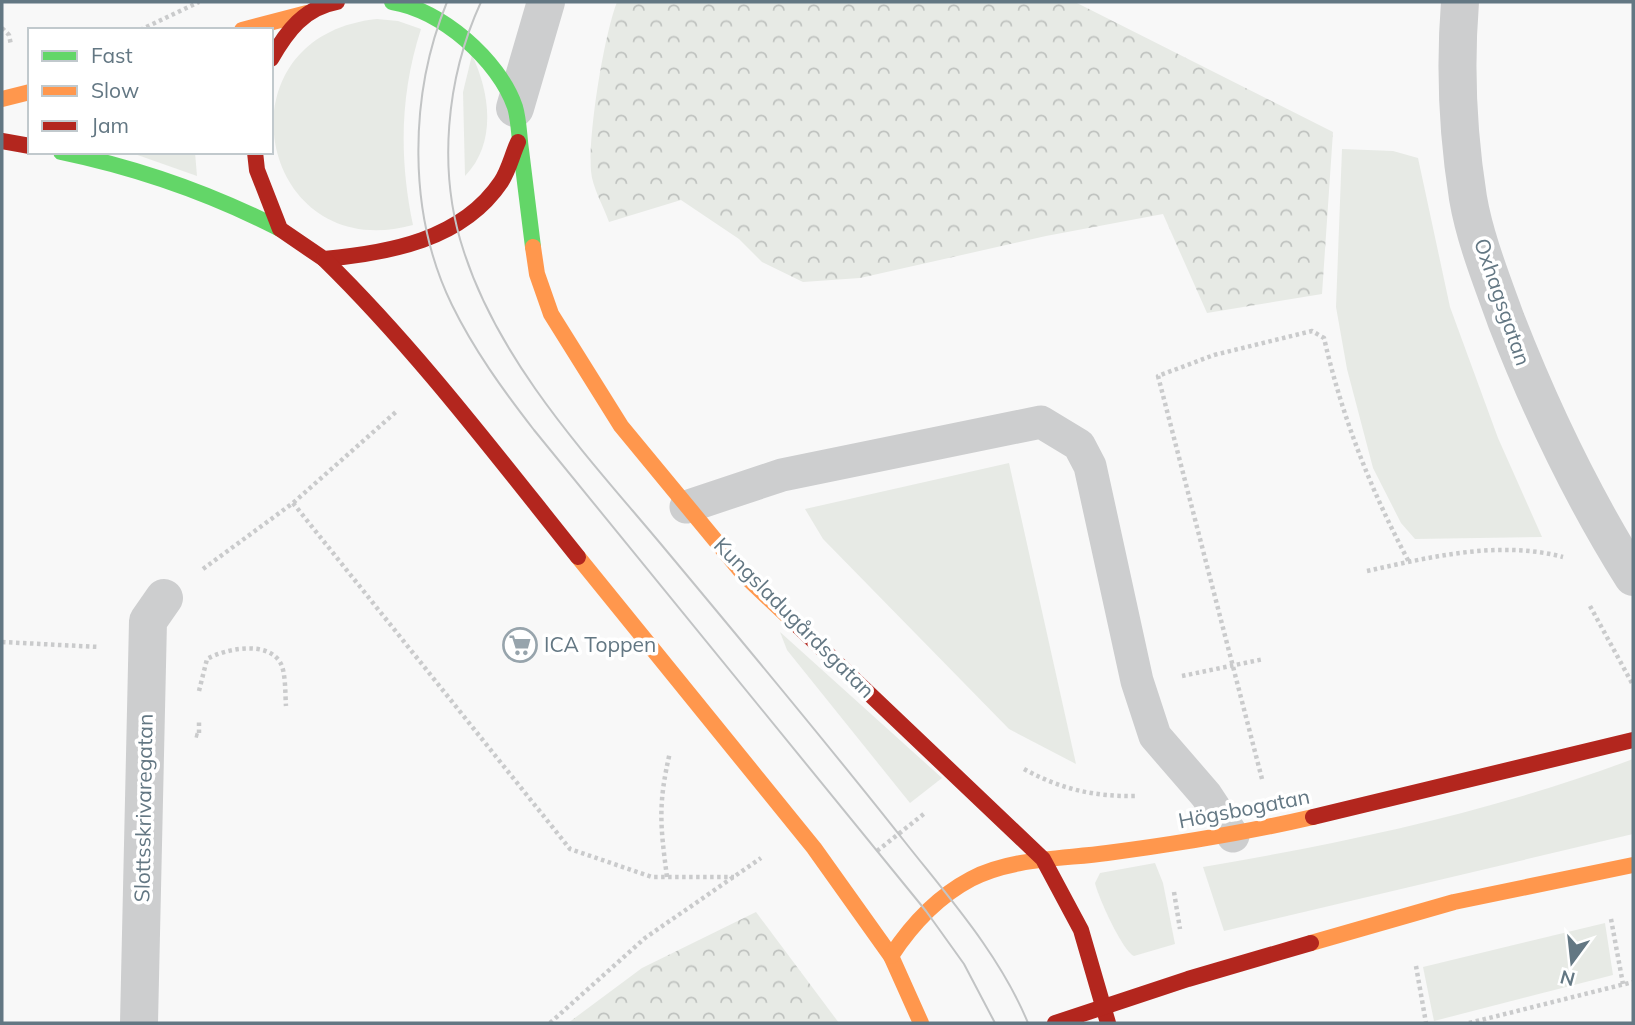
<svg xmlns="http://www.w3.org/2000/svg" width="1635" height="1025" viewBox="0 0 1635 1025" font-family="Mulish,sans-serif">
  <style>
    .grass { fill: #e7eae5 }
    .forest { fill: url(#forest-crowns) }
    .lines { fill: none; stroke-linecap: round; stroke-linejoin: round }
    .path { stroke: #cacbcc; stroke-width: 4.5; stroke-dasharray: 3.5 3.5; stroke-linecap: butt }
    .lane { stroke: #cdcecf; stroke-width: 33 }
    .street { stroke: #cdcecf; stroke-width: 38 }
    .fast { stroke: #63d668; stroke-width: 16 }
    .slow { stroke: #ff974d; stroke-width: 16 }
    .jam { stroke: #b3261e; stroke-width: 16 }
    .tram { stroke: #c2c4c5; stroke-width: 2 }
    .labels { text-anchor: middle; stroke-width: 7; stroke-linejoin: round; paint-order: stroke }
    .street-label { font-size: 21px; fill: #637783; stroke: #fff }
    .poi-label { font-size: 21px; fill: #637783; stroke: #fff; text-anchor: start }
  </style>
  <defs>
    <pattern id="forest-crowns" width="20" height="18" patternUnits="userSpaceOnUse" patternTransform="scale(1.75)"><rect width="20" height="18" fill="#e7eae5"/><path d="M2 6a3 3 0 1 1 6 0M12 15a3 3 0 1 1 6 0" fill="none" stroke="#bfc2bf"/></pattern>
  </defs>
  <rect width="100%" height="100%" fill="#f8f8f8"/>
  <g class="grass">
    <path d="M377,19L398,21L421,29C400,94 399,158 413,225C258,268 213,36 377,19Z"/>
    <path d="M472,55C490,93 497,143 465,176L463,92Z"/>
    <polygon points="1342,149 1393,151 1418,158 1450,307 1498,438 1542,537 1415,539 1401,523 1373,468 1347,369 1336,307"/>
    <polygon points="129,152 195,152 197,176"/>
    <polygon points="1009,463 1076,764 1009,729 823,539 805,509"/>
    <polygon points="780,632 942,778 910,803 787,650"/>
    <path d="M1633,759V834L1224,931L1203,867C1349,842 1495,811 1633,759Z"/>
    <path d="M1155,863L1163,883L1175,944L1134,956C1123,952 1098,897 1095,883L1100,873Z"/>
    <polygon points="1605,923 1613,975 1434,1021 1423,967"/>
  </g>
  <g class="forest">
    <path d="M617,2H1075L1333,132L1322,294L1207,313L1163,214L1046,236L860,278L803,282L762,262L739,239L681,200L609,222C604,207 592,187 591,171C588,135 604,35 617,2Z"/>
    <polygon points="756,912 839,1023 568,1023 642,968"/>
  </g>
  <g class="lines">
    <g class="path">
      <polyline points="2,28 9,35 11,45"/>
      <polyline points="140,30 199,2"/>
      <polyline points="293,503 570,849 652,877 734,877"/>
      <polyline points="203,569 293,503 397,411"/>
      <path d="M1367,571C1430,557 1499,540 1563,557"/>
      <polyline points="1590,606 1633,685"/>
      <polyline points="2,642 99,647"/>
      <polyline points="1182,676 1264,659"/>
      <path d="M199,691L207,659C225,649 266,640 280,662C286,672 285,693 286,706"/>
      <polyline points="195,735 199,736 199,720"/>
      <path d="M1024,769C1060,789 1095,797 1136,796"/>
      <path d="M1262,779L1158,376L1214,355L1312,331L1324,338C1342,417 1371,491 1409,562"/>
      <polyline points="877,851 925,813"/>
      <path d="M667,877C660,824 658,804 670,752"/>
      <polyline points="1174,892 1180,929"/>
      <polyline points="1611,919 1623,984"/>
      <polyline points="1416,966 1426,1023"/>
      <polyline points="550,1023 645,938 761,858"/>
      <polyline points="1469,1023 1633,982"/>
    </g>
    <polyline class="lane" points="686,507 782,475 1041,422 1079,445 1090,466 1137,681 1155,736 1206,795 1233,836"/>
    <g class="street">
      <path d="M1460,2C1455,65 1458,135 1468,198C1475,239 1492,281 1506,320C1541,410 1582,496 1633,577"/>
      <polyline points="515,108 546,2"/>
      <polyline points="139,1023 148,621 164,598"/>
    </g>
    <g class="fast">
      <path d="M392,2C440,9 499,60 515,107C519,120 519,136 521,150C525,182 529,215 533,247"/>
      <path d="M61,152C138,168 210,193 280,229"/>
    </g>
    <g class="slow">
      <polyline points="242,30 307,13"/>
      <polyline points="2,99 30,92"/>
      <polyline points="533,247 537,274 551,314 621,426 744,575 798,626"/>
      <polyline points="578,557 814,848 891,956 921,1023"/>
      <polyline points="1311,943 1454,902 1633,865"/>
      <path d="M891,956C912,924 937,897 971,879C1011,858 1063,859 1107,853C1177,844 1244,833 1313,817"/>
    </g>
    <g class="jam">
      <path d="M271,59C287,31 304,8 337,2"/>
      <polyline points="2,141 30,146"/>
      <path d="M255,152L257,170L280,229L324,259C389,253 462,240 501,182C509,170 512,155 518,142"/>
      <path d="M324,259C417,350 496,455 578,557"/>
      <polyline points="798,626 1043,859 1081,930 1108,1023"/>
      <polyline points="1313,817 1633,740"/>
      <polyline points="1055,1023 1188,979 1311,943"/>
    </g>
    <g class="tram">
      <path d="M447,2C409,95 407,213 452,305C474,350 503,390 534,430L926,911L964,964L995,1023"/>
      <path d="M481,2C446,78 437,172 464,252C501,366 590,459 665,549C746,646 827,743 905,842C950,899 1000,955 1028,1023"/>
    </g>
  </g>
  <defs>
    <g id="supermarket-ring" transform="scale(1.75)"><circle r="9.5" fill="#fff" stroke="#97a4ac" stroke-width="1.5"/><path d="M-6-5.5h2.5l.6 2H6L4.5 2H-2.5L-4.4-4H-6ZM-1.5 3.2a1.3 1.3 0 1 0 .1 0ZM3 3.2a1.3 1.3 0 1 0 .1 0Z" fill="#97a4ac"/></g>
  </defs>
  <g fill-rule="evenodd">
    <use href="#supermarket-ring" x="520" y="645"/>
  </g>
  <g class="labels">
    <g class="street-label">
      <text transform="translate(1502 302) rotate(71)" y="7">Oxhagsgatan</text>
      <text transform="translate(794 618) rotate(45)" y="7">Kungsladugårdsgatan</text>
      <text transform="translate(144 808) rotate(-89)" y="7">Slottsskrivaregatan</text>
      <text transform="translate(1244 809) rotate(-11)" y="7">Högsbogatan</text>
    </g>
    <g class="poi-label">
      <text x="544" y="652">ICA Toppen</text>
    </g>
  </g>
  <rect width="1635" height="1025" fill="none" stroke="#637783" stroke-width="7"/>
  <rect x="28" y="28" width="245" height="126" fill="#ffffff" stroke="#c1c9cd" stroke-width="2"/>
  <rect x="42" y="51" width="35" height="10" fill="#63d668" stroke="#c1c9cd" stroke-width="2"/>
  <text x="91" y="63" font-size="21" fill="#637783">Fast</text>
  <rect x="42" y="86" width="35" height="10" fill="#ff974d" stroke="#c1c9cd" stroke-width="2"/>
  <text x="91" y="98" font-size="21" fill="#637783">Slow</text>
  <rect x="42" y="121" width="35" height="10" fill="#b3261e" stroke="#c1c9cd" stroke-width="2"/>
  <text x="91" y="133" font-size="21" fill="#637783">Jam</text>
  <g transform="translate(1572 962) rotate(195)" stroke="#ffffff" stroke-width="5" paint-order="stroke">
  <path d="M0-5L12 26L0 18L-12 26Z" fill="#637783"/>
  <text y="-10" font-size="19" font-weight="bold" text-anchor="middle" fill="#637783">N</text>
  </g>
</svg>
